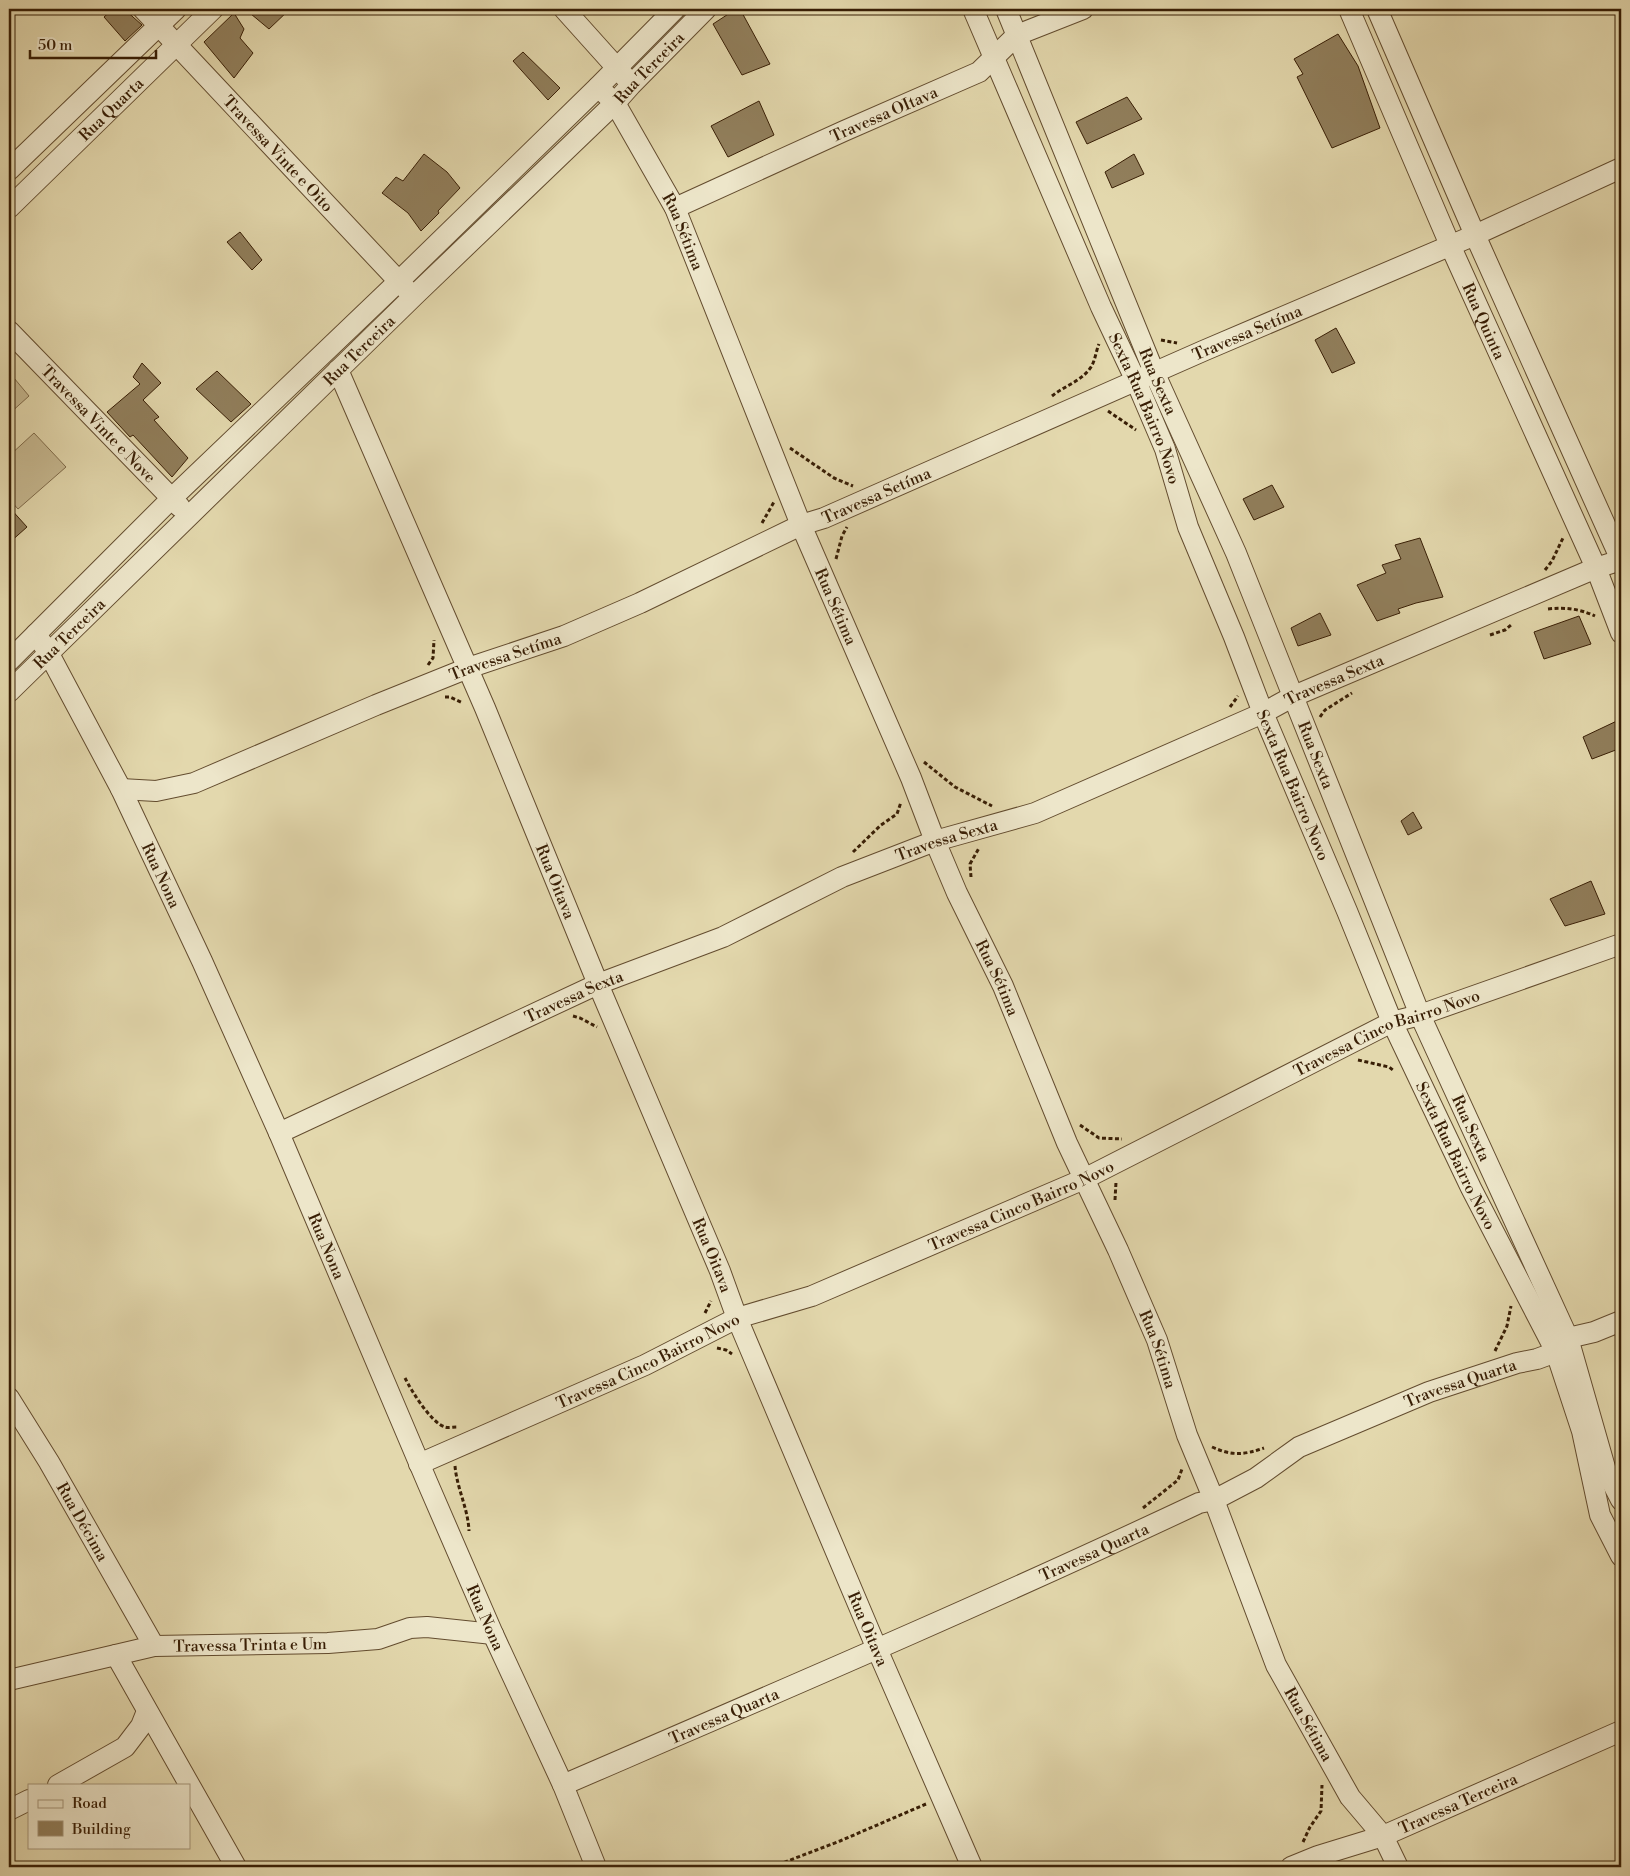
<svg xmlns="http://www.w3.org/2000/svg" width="1630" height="1876" viewBox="0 0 1630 1876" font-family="'Libre Bodoni',serif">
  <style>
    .green { fill: #c6b890; stroke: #7f6b4a }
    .building { fill: #917f5c; stroke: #381e05 }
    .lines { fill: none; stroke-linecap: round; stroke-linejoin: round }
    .minor-casing { stroke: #634c2f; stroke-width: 22 }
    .path { stroke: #381e05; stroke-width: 3; stroke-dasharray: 4 2.5; stroke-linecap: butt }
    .minor { stroke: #ede6ca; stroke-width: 20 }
    .labels { text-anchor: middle; stroke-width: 4.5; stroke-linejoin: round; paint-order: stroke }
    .street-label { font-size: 16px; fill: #381e05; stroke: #ede6ca }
  </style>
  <rect width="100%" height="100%" fill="#e3d8ad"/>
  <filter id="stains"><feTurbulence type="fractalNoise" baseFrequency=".004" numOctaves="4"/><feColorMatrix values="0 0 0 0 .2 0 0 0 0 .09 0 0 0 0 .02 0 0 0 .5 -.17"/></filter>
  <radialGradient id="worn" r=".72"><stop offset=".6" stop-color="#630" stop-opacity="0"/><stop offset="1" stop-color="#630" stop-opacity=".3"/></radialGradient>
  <g class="green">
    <polygon points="9,372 29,396 9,414"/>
    <polygon points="34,433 66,467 18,509 9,499 9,456"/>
  </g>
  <g class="building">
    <polygon points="113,9 124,9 142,25 125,41 104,17"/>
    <polygon points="245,9 290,9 269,29"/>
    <polygon points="736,9 740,9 770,64 742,75 713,24"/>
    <polygon points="234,13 244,29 240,38 253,53 234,78 204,42"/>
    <polygon points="1338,34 1358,66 1380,128 1332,148 1297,77 1303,74 1294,59"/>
    <polygon points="523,52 560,88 548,100 513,61"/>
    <polygon points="1127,97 1142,119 1087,144 1076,122"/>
    <polygon points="759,101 774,135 728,157 711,126"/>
    <polygon points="424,154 447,172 460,188 438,211 439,213 421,231 408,213 382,193 396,177 403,181"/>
    <polygon points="1134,154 1144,174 1112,188 1105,172"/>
    <polygon points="240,232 262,260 252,270 227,242"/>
    <polygon points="1336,328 1355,363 1332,373 1315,340"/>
    <polygon points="142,363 161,383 143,400 159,417 154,420 188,458 172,477 133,435 130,437 107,412 140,384 133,377"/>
    <polygon points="217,371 251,404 231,422 196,389"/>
    <polygon points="1272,485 1284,507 1254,520 1243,499"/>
    <polygon points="9,507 27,527 9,543"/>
    <polygon points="1420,538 1443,597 1416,603 1398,609 1400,613 1377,621 1357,585 1386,573 1382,565 1401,559 1395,545"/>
    <polygon points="1320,613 1331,635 1298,646 1291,628"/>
    <polygon points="1579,616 1591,644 1544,659 1534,632"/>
    <polygon points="1621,719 1621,748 1592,759 1583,737"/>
    <polygon points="1413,812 1422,828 1408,835 1401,821"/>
    <polygon points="1591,881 1605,914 1565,926 1550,899"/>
  </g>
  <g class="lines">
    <g class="minor-casing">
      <g id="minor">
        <path id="s1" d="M143,9L407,290"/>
        <polyline points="564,9 625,77"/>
        <path id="s2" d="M973,9L1101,307L1136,381L1165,449L1188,527L1234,637L1263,713L1347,911L1392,1022L1471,1188L1556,1352L1582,1431L1600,1515L1621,1556"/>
        <path id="s3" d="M1006,9L1154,372L1236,553L1420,1015L1568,1338L1606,1471L1621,1500"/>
        <path id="s4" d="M1349,9L1450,245L1596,568L1621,633"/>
        <polyline points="1377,9 1475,235 1621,560"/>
        <path id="s5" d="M598,87L615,103L675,208L801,525L911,778L935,841L957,893L1003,986L1067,1143L1118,1250L1157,1340L1187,1435L1214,1500L1276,1665L1350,1797L1383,1836L1398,1867"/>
        <polyline points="9,170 176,9"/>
        <path id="s6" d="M9,208L213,9"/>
        <path id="s7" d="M675,208L844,131L979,72L1017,35L1083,9"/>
        <path id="s8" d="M9,331L180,507"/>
        <path id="s9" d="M338,370L485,708L598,984L720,1271L737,1318L877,1649L972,1867"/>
        <path id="s10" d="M36,634L48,652L121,789L202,961L279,1133L428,1484L493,1634L563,1785L596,1867"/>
        <polyline points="9,661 172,498 399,281 598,87 675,9"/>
        <path id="s11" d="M9,692L414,296L615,103L631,85L706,9"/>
        <path id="s12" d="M121,789L156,791L194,783L376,705L468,668L564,636L640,603L801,525L824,518L1203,351L1475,235L1621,168"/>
        <path id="s13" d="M279,1133L598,984L723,937L842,877L935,841L1035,813L1263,713L1294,696L1596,568L1621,560"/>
        <path id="s14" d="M9,1398L49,1462L154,1646"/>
        <path id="s15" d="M419,1464L645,1365L737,1318L812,1296L1084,1179L1392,1022L1420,1015L1621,944"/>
        <polyline points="116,1655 236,1867"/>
        <path id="s16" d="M9,1680L154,1646L328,1643L378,1639L410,1628L427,1627L493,1634"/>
        <polyline points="58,1785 125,1747 141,1726 147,1711"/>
        <path id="s17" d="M563,1785C776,1693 989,1602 1199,1503L1214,1500L1256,1478L1299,1447L1429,1392L1517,1363L1537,1359L1556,1352L1568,1338L1594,1332L1621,1321"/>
        <polyline points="9,1810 29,1800"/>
        <path id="s18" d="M1291,1867L1318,1856L1383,1836L1621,1731"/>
      </g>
    </g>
    <g class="path">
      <polyline points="1161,340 1177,343"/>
      <path d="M1052,396C1064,386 1082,381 1091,367C1095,361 1096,351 1099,344"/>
      <polyline points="1108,411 1136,430"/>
      <polyline points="790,448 834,478 853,486"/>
      <polyline points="762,523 774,502"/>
      <polyline points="836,559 842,536 847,527"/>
      <polyline points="1545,570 1552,561 1563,538"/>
      <path d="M1548,609C1565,607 1580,609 1595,616"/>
      <polyline points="1490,635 1505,630 1511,625"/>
      <polyline points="428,665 433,658 434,640"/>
      <polyline points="445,697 450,697 463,703"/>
      <polyline points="1230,707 1238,696"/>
      <polyline points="1320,717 1325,710 1352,693"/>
      <polyline points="924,762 955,787 992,806"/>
      <polyline points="853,852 881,825 897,814 901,802"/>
      <polyline points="971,877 970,864 979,848"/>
      <polyline points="573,1016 580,1018 597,1027"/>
      <polyline points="1358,1060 1389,1067 1394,1071"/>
      <polyline points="1080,1125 1099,1138 1122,1139"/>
      <polyline points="1115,1200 1116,1182"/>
      <polyline points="705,1313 711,1301"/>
      <polyline points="717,1348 726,1350 732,1354"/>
      <polyline points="1495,1351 1507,1326 1511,1306"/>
      <path d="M405,1378C411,1390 431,1423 445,1427C448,1428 453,1427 457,1427"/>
      <path d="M1212,1447C1232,1456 1244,1455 1264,1448"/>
      <path d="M455,1466C457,1489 468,1508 469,1531"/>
      <polyline points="1143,1508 1178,1480 1182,1469"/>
      <polyline points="1303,1842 1310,1827 1321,1811 1322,1785"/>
      <polyline points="772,1867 840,1841 926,1804"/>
    </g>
    <use href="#minor" class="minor"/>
  </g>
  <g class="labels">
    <g class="street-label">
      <text dy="6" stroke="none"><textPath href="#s11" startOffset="894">Rua Terceira</textPath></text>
      <text dy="6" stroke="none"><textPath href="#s6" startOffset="142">Rua Quarta</textPath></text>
      <text dy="6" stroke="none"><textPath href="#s7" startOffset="229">Travessa OItava</textPath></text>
      <text dy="6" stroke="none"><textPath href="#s1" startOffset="198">Travessa Vinte e Oito</textPath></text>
      <text dy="6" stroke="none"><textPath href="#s5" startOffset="169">Rua Sétima</textPath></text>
      <text dy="6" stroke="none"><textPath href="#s4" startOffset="340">Rua Quinta</textPath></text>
      <text dy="6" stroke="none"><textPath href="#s12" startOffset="1220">Travessa Setíma</textPath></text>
      <text dy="6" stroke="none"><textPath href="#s11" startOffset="489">Rua Terceira</textPath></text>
      <text dy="6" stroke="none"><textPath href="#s3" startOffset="402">Rua Sexta</textPath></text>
      <text dy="6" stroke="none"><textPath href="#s2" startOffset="435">Sexta Rua Bairro Novo</textPath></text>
      <text dy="6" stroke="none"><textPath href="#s8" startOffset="129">Travessa Vinte e Nove</textPath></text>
      <text dy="6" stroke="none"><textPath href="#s12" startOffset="815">Travessa Setíma</textPath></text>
      <text dy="6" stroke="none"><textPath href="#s5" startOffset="574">Rua Sétima</textPath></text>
      <text dy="6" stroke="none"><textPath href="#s11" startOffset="84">Rua Terceira</textPath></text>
      <text dy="6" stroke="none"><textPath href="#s12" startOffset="410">Travessa Setíma</textPath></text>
      <text dy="6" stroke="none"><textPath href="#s13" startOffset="1150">Travessa Sexta</textPath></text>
      <text dy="6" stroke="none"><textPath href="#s3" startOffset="808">Rua Sexta</textPath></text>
      <text dy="6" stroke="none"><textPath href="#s2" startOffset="840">Sexta Rua Bairro Novo</textPath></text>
      <text dy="6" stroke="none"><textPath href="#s13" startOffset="730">Travessa Sexta</textPath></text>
      <text dy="6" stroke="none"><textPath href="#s10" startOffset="272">Rua Nona</textPath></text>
      <text dy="6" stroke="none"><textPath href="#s9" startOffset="556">Rua Oitava</textPath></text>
      <text dy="6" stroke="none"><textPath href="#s5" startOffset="979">Rua Sétima</textPath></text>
      <text dy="6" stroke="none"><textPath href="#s13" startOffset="325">Travessa Sexta</textPath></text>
      <text dy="6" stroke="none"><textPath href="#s15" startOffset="1061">Travessa Cinco Bairro Novo</textPath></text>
      <text dy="6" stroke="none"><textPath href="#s3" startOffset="1212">Rua Sexta</textPath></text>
      <text dy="6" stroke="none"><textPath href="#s2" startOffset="1245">Sexta Rua Bairro Novo</textPath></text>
      <text dy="6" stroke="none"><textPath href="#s15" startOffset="656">Travessa Cinco Bairro Novo</textPath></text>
      <text dy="6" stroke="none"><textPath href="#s10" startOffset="678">Rua Nona</textPath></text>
      <text dy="6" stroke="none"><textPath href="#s9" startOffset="961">Rua Oitava</textPath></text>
      <text dy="6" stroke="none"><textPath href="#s5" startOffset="1384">Rua Sétima</textPath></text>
      <text dy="6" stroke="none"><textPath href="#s15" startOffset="251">Travessa Cinco Bairro Novo</textPath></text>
      <text dy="6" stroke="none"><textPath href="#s17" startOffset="985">Travessa Quarta</textPath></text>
      <text dy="6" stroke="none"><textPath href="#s14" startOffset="144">Rua Décima</textPath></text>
      <text dy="6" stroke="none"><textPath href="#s17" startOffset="580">Travessa Quarta</textPath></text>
      <text dy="6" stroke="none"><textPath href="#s10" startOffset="1082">Rua Nona</textPath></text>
      <text dy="6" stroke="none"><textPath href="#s9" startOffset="1366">Rua Oitava</textPath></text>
      <text dy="6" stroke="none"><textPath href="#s16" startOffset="245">Travessa Trinta e Um</textPath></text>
      <text dy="6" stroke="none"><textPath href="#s17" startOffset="175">Travessa Quarta</textPath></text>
      <text dy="6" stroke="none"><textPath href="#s5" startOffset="1789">Rua Sétima</textPath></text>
      <text dy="6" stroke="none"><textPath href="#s18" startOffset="179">Travessa Terceira</textPath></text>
    </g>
  </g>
  <rect width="1630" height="1876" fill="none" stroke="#e3d8ad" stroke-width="30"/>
  <rect x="10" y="10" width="1610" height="1856" fill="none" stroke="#381e05" stroke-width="2.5"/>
  <rect x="15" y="15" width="1600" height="1846" fill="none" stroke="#381e05"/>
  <rect x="28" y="1784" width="162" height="65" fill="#ede6ca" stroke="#a5967b"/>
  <rect x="38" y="1800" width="25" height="8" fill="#ede6ca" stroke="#a5967b"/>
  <text x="72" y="1808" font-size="15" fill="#381e05">Road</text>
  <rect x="38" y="1821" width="25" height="15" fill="#917f5c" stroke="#a5967b"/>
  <text x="72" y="1834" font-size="15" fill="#381e05">Building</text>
  <path d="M30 50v8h126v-8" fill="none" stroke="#381e05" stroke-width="2.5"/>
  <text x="38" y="50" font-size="15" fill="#381e05" stroke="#ede6ca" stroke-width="4" paint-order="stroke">50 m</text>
  <rect width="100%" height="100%" filter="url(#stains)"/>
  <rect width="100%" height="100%" fill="url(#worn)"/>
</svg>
